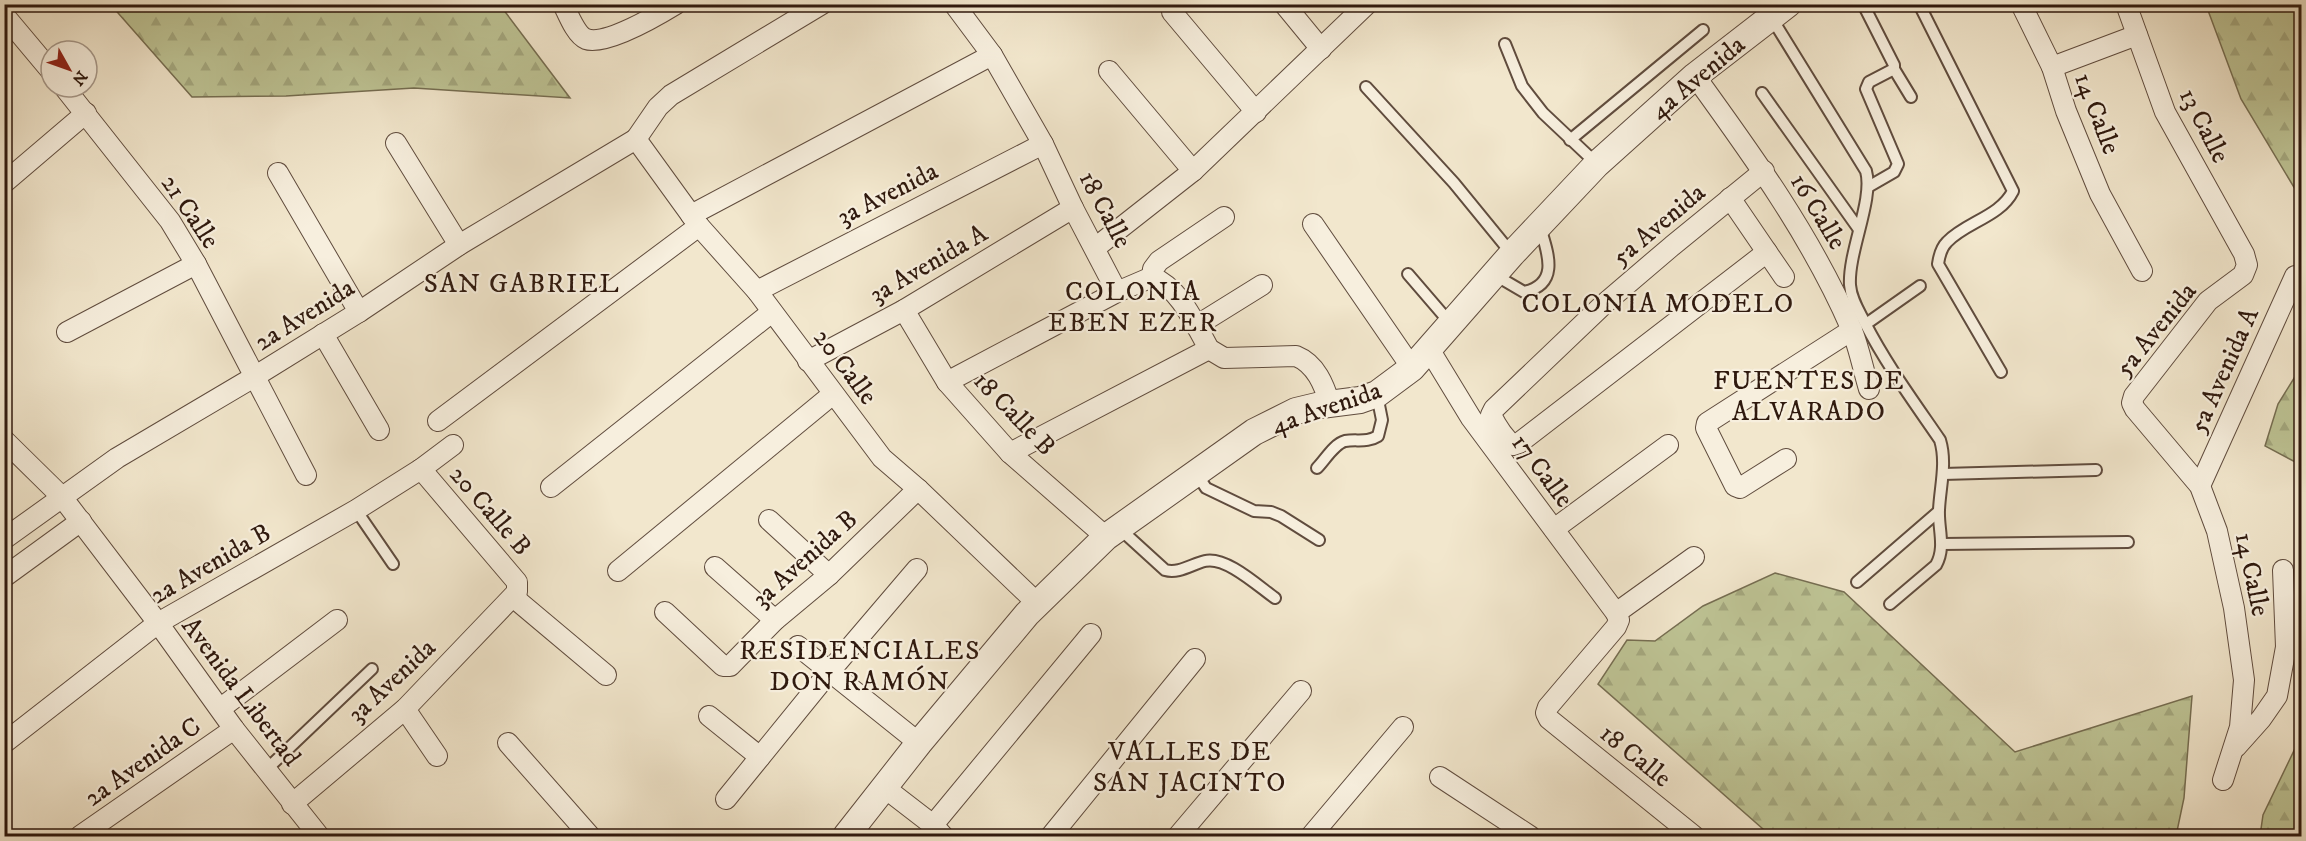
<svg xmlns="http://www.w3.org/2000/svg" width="2306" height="841" viewBox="0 0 2306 841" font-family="'IM FELL DW Pica',serif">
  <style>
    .forest { fill: url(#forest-firs); stroke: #766e52; stroke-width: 1.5 }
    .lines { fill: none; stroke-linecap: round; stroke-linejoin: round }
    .service-casing { stroke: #604c3e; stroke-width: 14 }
    .minor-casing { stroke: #604c3e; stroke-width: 22 }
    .tertiary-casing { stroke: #604c3e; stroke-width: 28 }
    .service { stroke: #f7efde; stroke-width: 10 }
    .minor { stroke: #f7efde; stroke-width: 20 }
    .tertiary { stroke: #f7efde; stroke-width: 26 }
    .labels { text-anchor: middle; stroke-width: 4.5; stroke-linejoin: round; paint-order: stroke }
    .street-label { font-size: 26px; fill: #2f190e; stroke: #f7efde }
    .neighbourhood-label { font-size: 27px; letter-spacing: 1.5px; fill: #2f190e; stroke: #f7efde }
  </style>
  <defs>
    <pattern id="forest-firs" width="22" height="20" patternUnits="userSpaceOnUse" patternTransform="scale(1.5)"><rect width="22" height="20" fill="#bec495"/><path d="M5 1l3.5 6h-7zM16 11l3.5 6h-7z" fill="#a4a87f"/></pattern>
  </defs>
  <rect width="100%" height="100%" fill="#f2e7cd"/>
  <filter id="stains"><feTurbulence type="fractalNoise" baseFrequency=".00333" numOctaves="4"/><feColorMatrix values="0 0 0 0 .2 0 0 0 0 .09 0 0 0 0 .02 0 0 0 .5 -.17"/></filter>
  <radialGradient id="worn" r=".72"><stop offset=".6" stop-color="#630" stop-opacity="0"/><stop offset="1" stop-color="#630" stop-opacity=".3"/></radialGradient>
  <g class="forest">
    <polygon points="111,5 500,5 570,98 414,88 286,96 192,97"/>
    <polygon points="2206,5 2301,5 2301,199 2241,99"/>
    <polygon points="2301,367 2301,465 2265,446 2278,404"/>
    <polygon points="1775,573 1844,592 2015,752 2192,696 2184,798 2176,836 1771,836 1598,684 1627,640 1655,641 1703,606"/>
    <polygon points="2301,736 2301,836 2260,836 2263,815"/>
  </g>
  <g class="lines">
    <g class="service-casing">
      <g id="service">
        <polyline points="1863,4 1894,65 1894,69 1869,82 1866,89 1898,164 1894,172 1868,187"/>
        <path d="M1919,4L2013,191C2000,217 1966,222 1947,242C1941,248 1939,257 1938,264L2001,372"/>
        <path d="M1771,17L1866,171C1874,199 1848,252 1850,285C1851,299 1859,311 1865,323C1886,364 1914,402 1940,440C1947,463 1940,487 1939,510C1938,529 1946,547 1936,565L1890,604"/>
        <polyline points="1505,44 1522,86 1543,113 1597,164"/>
        <polyline points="1894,69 1911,97"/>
        <polyline points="1366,87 1454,183 1512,254"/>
        <polyline points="1762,93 1858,228"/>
        <polyline points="1570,140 1703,30"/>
        <polyline points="1408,274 1451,324"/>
        <path d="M1495,275L1524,292C1561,284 1547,251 1540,227"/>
        <polyline points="1866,324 1920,286"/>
        <path d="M1317,468C1325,460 1334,444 1345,441C1357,439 1367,443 1378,436L1382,420L1377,395"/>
        <polyline points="1196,473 1206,488 1254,511 1271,512 1281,516 1319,540"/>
        <polyline points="1943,474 2096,470"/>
        <polyline points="356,510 393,564"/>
        <path d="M1120,529L1165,570C1179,574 1192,564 1205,561C1226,556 1258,586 1275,598"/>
        <polyline points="1942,544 2128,542"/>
        <polyline points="1857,582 1938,512"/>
        <polyline points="267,769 372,669"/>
      </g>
    </g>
    <g class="minor-casing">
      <g id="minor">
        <path d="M563,4C568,14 576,35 586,39C606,46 658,15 676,4"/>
        <path d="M954,4L992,55L1043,144L1073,208L1117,292L1152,277C1180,288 1195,324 1209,349L1224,358L1296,356C1316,364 1324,385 1330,404"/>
        <polyline points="1284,4 1321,49"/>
        <polyline points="2021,4 2052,67 2066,111 2100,194 2142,271"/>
        <polyline points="2126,4 2165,112 2244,254 2247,265 2243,275 2208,301 2134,396 2132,403 2135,409 2200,486 2217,531 2234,608 2244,680 2240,727 2223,780"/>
        <polyline points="1172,12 1256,112"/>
        <polyline points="4,15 51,71"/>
        <polyline points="2052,67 2137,35"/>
        <polyline points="1109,71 1193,171"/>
        <path d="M1695,76C1753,156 1811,236 1851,328C1859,347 1863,369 1869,389"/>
        <polyline points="64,87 170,221 196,264 306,475"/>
        <polyline points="636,139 699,226 757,291 882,458 918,489 1037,603"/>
        <polyline points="636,139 658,107 671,95 822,4"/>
        <polyline points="396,143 459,245"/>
        <path d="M1764,171L1672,246L1604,304L1494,409L1491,415C1496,425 1504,438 1513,445L1519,443L1767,252"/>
        <polyline points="278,173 359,312"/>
        <polyline points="4,183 86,113"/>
        <polyline points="1730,198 1784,277"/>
        <polyline points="691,215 992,55"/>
        <polyline points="1313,224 1412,368"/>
        <polyline points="1095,248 1193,171 1367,4"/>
        <polyline points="1152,277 1153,269 1159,261 1224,217"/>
        <polyline points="757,291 1043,144"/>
        <polyline points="904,310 947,382 1010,453 1106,537"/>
        <polyline points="1196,326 1262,285"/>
        <polyline points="67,332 196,264"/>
        <polyline points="323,334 379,430"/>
        <polyline points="1429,349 1471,418 1616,613 1619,620 1616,627 1548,707 1546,713 1549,719 1694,836"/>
        <polyline points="808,361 904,310 1073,208"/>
        <polyline points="947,382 1117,292"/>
        <polyline points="438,421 699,226"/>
        <polyline points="4,440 62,497 158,623 234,729 319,836"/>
        <polyline points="1010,453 1209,349"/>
        <polyline points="1786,459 1740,488 1735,486 1706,428 1707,423 1852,330"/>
        <polyline points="2200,486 2295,276"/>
        <polyline points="551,487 772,312"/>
        <polyline points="769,520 829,575"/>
        <polyline points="1554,529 1668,445"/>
        <polyline points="4,539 117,458 254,377 359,312 459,245 636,139"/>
        <polyline points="715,567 775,620"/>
        <polyline points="618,571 833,394"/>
        <polyline points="4,577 81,521"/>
        <polyline points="513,597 606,675"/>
        <polyline points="665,612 723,666 730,666 775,620 829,575 918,489"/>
        <polyline points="1616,613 1694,557"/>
        <polyline points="798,646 919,743"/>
        <polyline points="221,708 337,620"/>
        <polyline points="405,709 437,756"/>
        <polyline points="709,716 760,757"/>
        <polyline points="4,743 158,623 356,510 421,469 453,445"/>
        <polyline points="508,743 590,836"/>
        <polyline points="2236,747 2261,719 2277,696 2286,647 2283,570"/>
        <polyline points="1440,777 1530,836"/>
        <polyline points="885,788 933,825 943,836"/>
        <polyline points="726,799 830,671 917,569"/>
        <polyline points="292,804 405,709 517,592 517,582 421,469"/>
        <polyline points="933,825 1091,634"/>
        <polyline points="80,836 234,729"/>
        <polyline points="1051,836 1195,659"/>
        <polyline points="1178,836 1301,691"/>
        <polyline points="1311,836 1403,727"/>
      </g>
    </g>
    <g class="tertiary-casing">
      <polyline id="tertiary" points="846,836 919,743 1027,614 1106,537 1254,432 1296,411 1321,405 1360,400 1377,394 1412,368 1512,254 1597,164 1695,76 1788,4"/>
    </g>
    <use href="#service" class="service"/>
    <use href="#minor" class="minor"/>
    <use href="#tertiary" class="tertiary"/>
  </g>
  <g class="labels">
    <g class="street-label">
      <text transform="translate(1697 77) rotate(-40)" y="9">4a Avenida</text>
      <text transform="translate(2098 113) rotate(69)" y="9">14 Calle</text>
      <text transform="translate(2205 125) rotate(63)" y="9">13 Calle</text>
      <text transform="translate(887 193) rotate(-27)" y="9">3a Avenida</text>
      <text transform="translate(1106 209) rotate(62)" y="9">18 Calle</text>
      <text transform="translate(191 211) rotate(56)" y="9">21 Calle</text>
      <text transform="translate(1819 211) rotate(59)" y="9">16 Calle</text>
      <text transform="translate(1658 224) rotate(-40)" y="9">5a Avenida</text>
      <text transform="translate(928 263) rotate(-30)" y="9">3a Avenida A</text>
      <text transform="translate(304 314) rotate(-32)" y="9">2a Avenida</text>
      <text transform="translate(2155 329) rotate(-51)" y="9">5a Avenida</text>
      <text transform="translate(846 366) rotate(53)" y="9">20 Calle</text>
      <text transform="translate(2223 370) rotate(-66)" y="9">5a Avenida A</text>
      <text transform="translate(1326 407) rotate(-19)" y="9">4a Avenida</text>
      <text transform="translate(1015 413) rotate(46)" y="9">18 Calle B</text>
      <text transform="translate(1543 470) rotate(53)" y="9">17 Calle</text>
      <text transform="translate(491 510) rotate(49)" y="9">20 Calle B</text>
      <text transform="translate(804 558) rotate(-42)" y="9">3a Avenida B</text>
      <text transform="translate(210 563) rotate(-30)" y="9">2a Avenida B</text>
      <text transform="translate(2253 574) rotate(78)" y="9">14 Calle</text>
      <text transform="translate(391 680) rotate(-43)" y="9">3a Avenida</text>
      <text transform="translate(242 691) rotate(53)" y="9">Avenida Libertad</text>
      <text transform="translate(1636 755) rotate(39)" y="9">18 Calle</text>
      <text transform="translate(142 761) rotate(-35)" y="9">2a Avenida C</text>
    </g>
    <g class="neighbourhood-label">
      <text x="522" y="292">SAN GABRIEL</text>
      <text x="1133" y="300">COLONIA<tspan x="1133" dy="31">EBEN EZER</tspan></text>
      <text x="1658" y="312">COLONIA MODELO</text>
      <text x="1809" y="389">FUENTES DE<tspan x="1809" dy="31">ALVARADO</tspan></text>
      <text x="860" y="659">RESIDENCIALES<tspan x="860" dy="31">DON RAMÓN</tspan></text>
      <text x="1190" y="760">VALLES DE<tspan x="1190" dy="31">SAN JACINTO</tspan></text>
    </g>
  </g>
  <rect width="2306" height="841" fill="none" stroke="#f2e7cd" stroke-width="24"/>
  <rect x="6" y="6" width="2294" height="829" fill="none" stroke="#2f190e" stroke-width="3"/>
  <rect x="12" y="12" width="2282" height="817" fill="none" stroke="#2f190e" stroke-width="1.5"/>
  <g transform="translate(69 69) rotate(130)"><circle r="28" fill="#f7efde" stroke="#a7998b" stroke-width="1.5"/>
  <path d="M0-4.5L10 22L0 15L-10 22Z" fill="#8f2418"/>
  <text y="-9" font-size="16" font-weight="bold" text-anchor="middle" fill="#2f190e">N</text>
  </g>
  <rect width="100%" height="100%" filter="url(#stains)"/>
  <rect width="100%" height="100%" fill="url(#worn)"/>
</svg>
